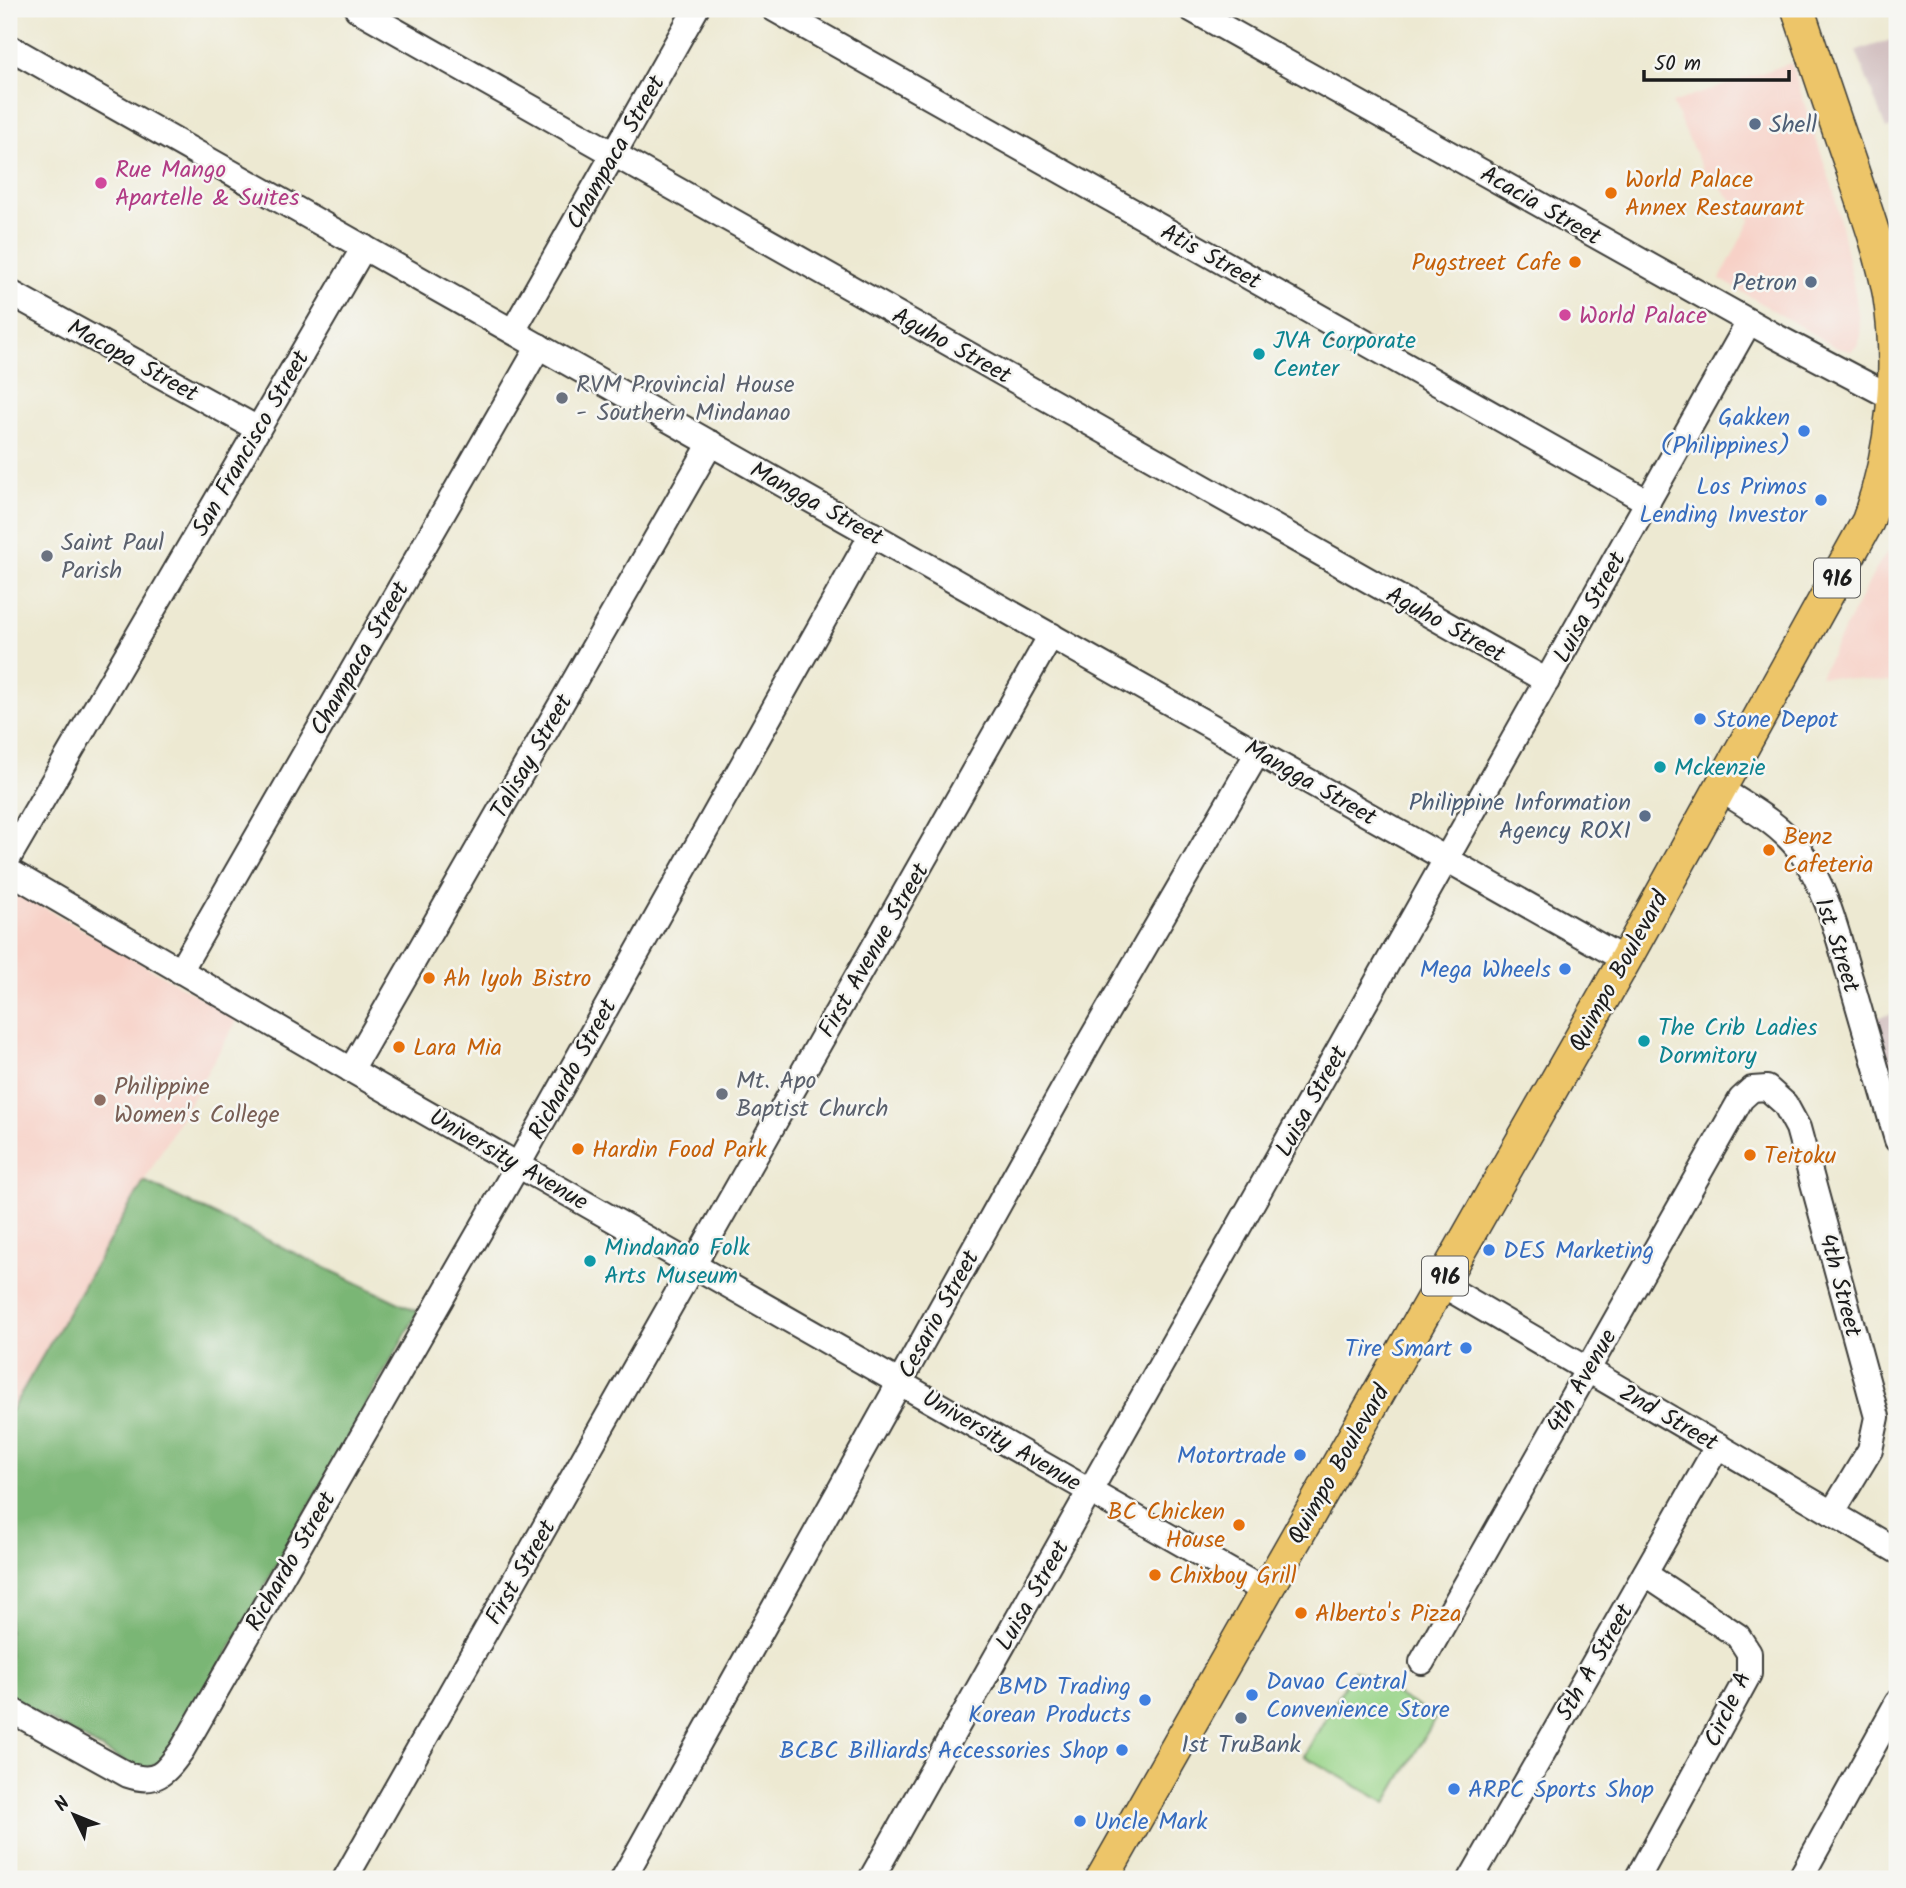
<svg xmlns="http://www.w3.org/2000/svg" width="1906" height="1888" viewBox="0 0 1906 1888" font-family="Kalam,sans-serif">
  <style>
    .built { fill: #f7d1c7 }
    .industrial { fill: #d2bfc0 }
    .green { fill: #98d488; stroke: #5a7852; stroke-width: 2 }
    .forest { fill: #7ab674; stroke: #4b6948; stroke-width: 2 }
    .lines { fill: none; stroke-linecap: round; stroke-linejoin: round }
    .minor-casing { stroke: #3b3b37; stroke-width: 28 }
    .major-casing { stroke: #3b3b37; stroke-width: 35 }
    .minor { stroke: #fff; stroke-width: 24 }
    .major { stroke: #edc569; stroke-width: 32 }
    .service-dot { fill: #5c6f8a; stroke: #f6f6f2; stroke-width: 2.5 }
    .hotel-dot { fill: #d1479c; stroke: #f6f6f2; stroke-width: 2.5 }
    .food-dot { fill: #e8710a; stroke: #f6f6f2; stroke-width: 2.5 }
    .culture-dot { fill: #0f9aa8; stroke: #f6f6f2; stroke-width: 2.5 }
    .worship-dot { fill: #6b7280; stroke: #f6f6f2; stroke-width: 2.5 }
    .shop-dot { fill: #3f7fe0; stroke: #f6f6f2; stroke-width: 2.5 }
    .education-dot { fill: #8d6e63; stroke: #f6f6f2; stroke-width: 2.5 }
    .labels { text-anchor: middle; stroke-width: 5; stroke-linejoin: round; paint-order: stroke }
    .shield { fill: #f6f6f2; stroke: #5d5d5c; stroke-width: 2 }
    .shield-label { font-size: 23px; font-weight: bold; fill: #1c1c1c }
    .service-label { font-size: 24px; fill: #4e5e75; stroke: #f6f6f2; text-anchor: end }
    .street-label { font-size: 24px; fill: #1c1c1c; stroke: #f6f6f2 }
    .hotel-label { font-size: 24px; fill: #b23c85; stroke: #f6f6f2; text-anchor: start }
    .food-label { font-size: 24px; fill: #c56008; stroke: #f6f6f2; text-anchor: start }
    .culture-label { font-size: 24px; fill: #0d838f; stroke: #f6f6f2; text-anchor: start }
    .worship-label { font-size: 24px; fill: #5b616d; stroke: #f6f6f2; text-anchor: start }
    .shop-label { font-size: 24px; fill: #366cbe; stroke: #f6f6f2; text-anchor: end }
    .education-label { font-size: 24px; fill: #785e54; stroke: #f6f6f2; text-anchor: start }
  </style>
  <rect width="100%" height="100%" fill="#f6f6f2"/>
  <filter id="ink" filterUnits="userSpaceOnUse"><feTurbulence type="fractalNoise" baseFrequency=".0143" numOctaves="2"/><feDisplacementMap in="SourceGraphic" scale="14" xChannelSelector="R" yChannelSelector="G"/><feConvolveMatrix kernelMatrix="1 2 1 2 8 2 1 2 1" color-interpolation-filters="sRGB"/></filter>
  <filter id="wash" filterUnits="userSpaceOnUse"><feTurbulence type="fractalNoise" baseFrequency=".00686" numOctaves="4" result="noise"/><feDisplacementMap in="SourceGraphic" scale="28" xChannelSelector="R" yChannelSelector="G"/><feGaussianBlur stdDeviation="1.57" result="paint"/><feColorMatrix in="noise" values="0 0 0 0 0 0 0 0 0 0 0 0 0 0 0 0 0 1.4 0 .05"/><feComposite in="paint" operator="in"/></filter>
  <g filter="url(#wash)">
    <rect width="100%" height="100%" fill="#ede9d2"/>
    <g class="built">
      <polygon points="1791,63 1834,192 1855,293 1861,336 1857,346 1851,351 1837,348 1720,279 1751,219 1703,170 1672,103"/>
      <polygon points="1897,547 1897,683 1820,676 1877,567 1886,554"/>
      <polygon points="9,887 238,1019 9,1414"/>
    </g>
    <g class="industrial">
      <polygon points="1897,38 1897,125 1886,129 1856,51"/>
      <polygon points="1897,1012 1897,1108 1871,1020"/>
    </g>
    <polygon class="green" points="1354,1669 1436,1717 1386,1803 1304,1756"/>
    <polygon class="forest" points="144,1181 418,1312 174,1749 163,1763 140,1770 9,1698 9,1414"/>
  </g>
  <g filter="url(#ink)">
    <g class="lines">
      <g class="minor-casing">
        <g id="minor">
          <polyline points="357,9 1547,681"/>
          <polyline points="774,9 1648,502"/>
          <polyline points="1191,9 1775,336 1893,398"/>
          <polyline points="9,47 1625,960"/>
          <polyline points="9,292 258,429"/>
          <polyline points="513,331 696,9"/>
          <path d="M1720,789C1748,807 1780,824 1800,851C1827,888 1838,937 1851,981C1866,1034 1882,1087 1897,1140"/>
          <polyline points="9,857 364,247"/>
          <polyline points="9,871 351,1070 1265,1591"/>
          <polyline points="180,971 539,346"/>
          <polyline points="351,1070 711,443"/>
          <polyline points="1441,1284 1897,1551"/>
          <polyline points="1422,1662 1741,1099 1752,1089 1767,1088 1785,1104 1798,1128 1877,1417 1870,1450 1832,1513"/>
          <path d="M9,1709L128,1775C157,1785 165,1773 182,1750L518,1165L872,534"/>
          <polyline points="345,1879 1051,635"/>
          <polyline points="623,1879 1090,1041 1258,752"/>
          <polyline points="871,1879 1749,322"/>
          <polyline points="1471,1879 1718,1445"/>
          <polyline points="1637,1879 1749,1674 1749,1653 1738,1636 1645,1574"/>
          <polyline points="1800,1879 1897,1703"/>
        </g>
      </g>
      <g class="major-casing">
        <path id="major" d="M1102,1879L1625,960L1868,521C1893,450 1901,370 1889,294C1881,251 1865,208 1851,166C1833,114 1815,61 1798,9"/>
      </g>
      <use href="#minor" class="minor"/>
      <use href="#major" class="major"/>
    </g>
  </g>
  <g class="service-dot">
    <circle cx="1755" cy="124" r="7"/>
    <circle cx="1811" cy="282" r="7"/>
    <circle cx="1645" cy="816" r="7"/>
    <circle cx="1241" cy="1718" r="7"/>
  </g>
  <g class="hotel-dot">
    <circle cx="101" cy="183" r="7"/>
    <circle cx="1565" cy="315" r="7"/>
  </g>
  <g class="food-dot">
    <circle cx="1611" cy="193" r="7"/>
    <circle cx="1575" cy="262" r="7"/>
    <circle cx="1769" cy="850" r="7"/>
    <circle cx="429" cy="978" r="7"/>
    <circle cx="399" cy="1047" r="7"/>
    <circle cx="578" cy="1149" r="7"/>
    <circle cx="1750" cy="1155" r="7"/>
    <circle cx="1239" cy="1525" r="7"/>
    <circle cx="1155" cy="1575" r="7"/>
    <circle cx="1301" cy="1613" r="7"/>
  </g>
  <g class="culture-dot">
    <circle cx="1259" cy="354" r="7"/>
    <circle cx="1660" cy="767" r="7"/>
    <circle cx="1644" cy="1041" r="7"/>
    <circle cx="590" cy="1261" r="7"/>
  </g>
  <g class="worship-dot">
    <circle cx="562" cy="398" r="7"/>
    <circle cx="47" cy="556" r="7"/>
    <circle cx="722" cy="1094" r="7"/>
  </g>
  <g class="shop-dot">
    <circle cx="1804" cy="431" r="7"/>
    <circle cx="1821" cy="500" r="7"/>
    <circle cx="1700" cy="719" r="7"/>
    <circle cx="1565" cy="969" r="7"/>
    <circle cx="1489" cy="1250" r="7"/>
    <circle cx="1466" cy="1348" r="7"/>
    <circle cx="1300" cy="1455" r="7"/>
    <circle cx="1252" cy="1695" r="7"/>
    <circle cx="1145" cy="1700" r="7"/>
    <circle cx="1122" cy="1750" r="7"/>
    <circle cx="1454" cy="1789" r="7"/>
    <circle cx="1080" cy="1821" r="7"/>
  </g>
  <circle class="education-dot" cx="100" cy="1100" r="7"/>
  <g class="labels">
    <g class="shield">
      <rect x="1814" y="558.5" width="46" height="39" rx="5"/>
      <rect x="1422" y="1256.5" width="46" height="39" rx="5"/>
    </g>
    <g class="shield-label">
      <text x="1837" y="586">916</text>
      <text x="1445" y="1284">916</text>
    </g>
    <g class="service-label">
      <text x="1769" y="132" text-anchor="start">Shell</text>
      <text x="1797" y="290">Petron</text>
      <text x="1631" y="810">Philippine Information<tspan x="1631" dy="28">Agency ROXI</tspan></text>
      <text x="1241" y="1752" text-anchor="middle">1st TruBank</text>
    </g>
    <g class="street-label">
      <text transform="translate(615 152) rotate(-60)" y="8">Champaca Street</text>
      <text transform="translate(1541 205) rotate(30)" y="8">Acacia Street</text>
      <text transform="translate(1211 256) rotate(29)" y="8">Atis Street</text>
      <text transform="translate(952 345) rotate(29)" y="8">Aguho Street</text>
      <text transform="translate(133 360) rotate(29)" y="8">Macopa Street</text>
      <text transform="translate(250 443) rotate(-60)" y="8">San Francisco Street</text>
      <text transform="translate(817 503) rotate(29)" y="8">Mangga Street</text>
      <text transform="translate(1589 607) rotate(-61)" y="8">Luisa Street</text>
      <text transform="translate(1446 624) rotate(29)" y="8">Aguho Street</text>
      <text transform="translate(359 658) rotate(-60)" y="8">Champaca Street</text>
      <text transform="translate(531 756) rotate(-60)" y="8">Talisay Street</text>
      <text transform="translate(1311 782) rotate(30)" y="8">Mangga Street</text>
      <text transform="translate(1838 945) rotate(72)" y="8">1st Street</text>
      <text transform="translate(873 950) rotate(-60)" y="8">First Avenue Street</text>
      <text transform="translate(1618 971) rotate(-61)" y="8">Quimpo Boulevard</text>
      <text transform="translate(572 1069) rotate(-61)" y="8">Richardo Street</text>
      <text transform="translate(1311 1101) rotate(-61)" y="8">Luisa Street</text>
      <text transform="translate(509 1159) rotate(30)" y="8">University Avenue</text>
      <text transform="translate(1841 1285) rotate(75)" y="8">4th Street</text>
      <text transform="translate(938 1314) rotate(-61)" y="8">Cesario Street</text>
      <text transform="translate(1581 1381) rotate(-60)" y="8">4th Avenue</text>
      <text transform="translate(1669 1417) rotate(30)" y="8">2nd Street</text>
      <text transform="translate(1002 1440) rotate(30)" y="8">University Avenue</text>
      <text transform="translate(1338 1464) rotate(-60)" y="8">Quimpo Boulevard</text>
      <text transform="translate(290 1561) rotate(-60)" y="8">Richardo Street</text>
      <text transform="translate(520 1572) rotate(-60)" y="8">First Street</text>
      <text transform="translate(1032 1595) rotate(-60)" y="8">Luisa Street</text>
      <text transform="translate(1594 1662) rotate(-60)" y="8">5th A Street</text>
      <text transform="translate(1727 1709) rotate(-65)" y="8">Circle A</text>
    </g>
    <g class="hotel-label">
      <text x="115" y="177">Rue Mango<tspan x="115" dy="28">Apartelle &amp; Suites</tspan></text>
      <text x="1579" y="323">World Palace</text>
    </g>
    <g class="food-label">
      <text x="1625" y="187">World Palace<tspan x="1625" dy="28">Annex Restaurant</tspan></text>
      <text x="1561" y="270" text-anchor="end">Pugstreet Cafe</text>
      <text x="1783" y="844">Benz<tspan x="1783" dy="28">Cafeteria</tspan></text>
      <text x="443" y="986">Ah Iyoh Bistro</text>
      <text x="413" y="1055">Lara Mia</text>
      <text x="592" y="1157">Hardin Food Park</text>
      <text x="1764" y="1163">Teitoku</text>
      <text x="1225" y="1519" text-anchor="end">BC Chicken<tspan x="1225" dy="28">House</tspan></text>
      <text x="1169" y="1583">Chixboy Grill</text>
      <text x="1315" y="1621">Alberto's Pizza</text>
    </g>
    <g class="culture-label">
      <text x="1273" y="348">JVA Corporate<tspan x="1273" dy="28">Center</tspan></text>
      <text x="1674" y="775">Mckenzie</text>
      <text x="1658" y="1035">The Crib Ladies<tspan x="1658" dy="28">Dormitory</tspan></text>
      <text x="604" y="1255">Mindanao Folk<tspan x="604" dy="28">Arts Museum</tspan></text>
    </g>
    <g class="worship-label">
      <text x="576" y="392">RVM Provincial House<tspan x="576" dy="28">- Southern Mindanao</tspan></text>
      <text x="61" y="550">Saint Paul<tspan x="61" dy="28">Parish</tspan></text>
      <text x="736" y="1088">Mt. Apo<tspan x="736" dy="28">Baptist Church</tspan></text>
    </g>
    <g class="shop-label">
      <text x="1790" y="425">Gakken<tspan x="1790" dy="28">(Philippines)</tspan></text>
      <text x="1807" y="494">Los Primos<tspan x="1807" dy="28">Lending Investor</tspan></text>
      <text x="1714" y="727" text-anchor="start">Stone Depot</text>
      <text x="1551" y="977">Mega Wheels</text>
      <text x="1503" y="1258" text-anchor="start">DES Marketing</text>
      <text x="1452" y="1356">Tire Smart</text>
      <text x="1286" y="1463">Motortrade</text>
      <text x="1266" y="1689" text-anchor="start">Davao Central<tspan x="1266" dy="28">Convenience Store</tspan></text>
      <text x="1131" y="1694">BMD Trading<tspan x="1131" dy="28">Korean Products</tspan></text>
      <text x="1108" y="1758">BCBC Billiards Accessories Shop</text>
      <text x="1468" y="1797" text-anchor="start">ARPC Sports Shop</text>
      <text x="1094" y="1829" text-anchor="start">Uncle Mark</text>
    </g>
    <g class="education-label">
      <text x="114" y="1094">Philippine<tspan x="114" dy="28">Women's College</tspan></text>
    </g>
  </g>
  <rect width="1906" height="1888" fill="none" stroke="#f6f6f2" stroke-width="35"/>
  <g transform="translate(74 1815) rotate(313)" stroke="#f6f6f2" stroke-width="5" paint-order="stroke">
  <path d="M0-5L12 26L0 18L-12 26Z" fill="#1c1c1c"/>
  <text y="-10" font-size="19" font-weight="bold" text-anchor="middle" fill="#1c1c1c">N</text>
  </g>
  <path d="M1644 70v10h145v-10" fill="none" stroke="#1c1c1c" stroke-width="3.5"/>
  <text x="1654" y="70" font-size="21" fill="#1c1c1c" stroke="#f6f6f2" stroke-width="5" paint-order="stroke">50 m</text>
</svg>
